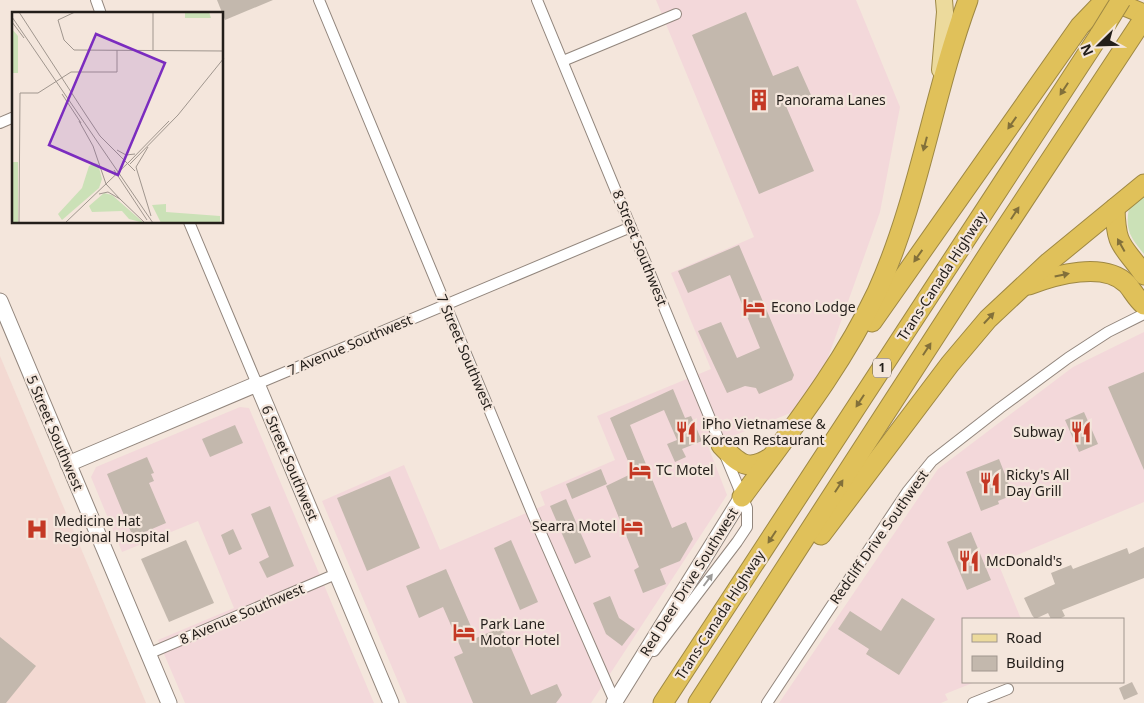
<svg xmlns="http://www.w3.org/2000/svg" width="1144" height="703" viewBox="0 0 1144 703" font-family="'Noto Sans',sans-serif">
  <style>
    .commercial { fill: #f3d8da }
    .medical { fill: #f3d9d2 }
    .green { fill: #cbe1b7 }
    .building { fill: #c3b8ad }
    .lines { fill: none; stroke-linecap: round; stroke-linejoin: round }
    .street-casing { stroke: #92867d; stroke-width: 12 }
    .secondary-casing { stroke: #92867d; stroke-width: 17 }
    .primary-casing { stroke: #9e8844; stroke-width: 18 }
    .highway-casing { stroke: #9e8844; stroke-width: 21 }
    .street { stroke: #fff; stroke-width: 10 }
    .secondary { stroke: #fff; stroke-width: 15 }
    .primary { stroke: #ecda9c; stroke-width: 16 }
    .highway { stroke: #e0c15a; stroke-width: 19 }
    .highway-bridge-casing { stroke: #9e8844; stroke-width: 21; stroke-linecap: butt }
    .highway-bridge { stroke: #e0c15a; stroke-width: 19 }
    .oneway { fill: #82703a }
    .oneway2 { fill: #9c9a98 }
    .labels { text-anchor: middle; stroke-width: 4.5; stroke-linejoin: round; paint-order: stroke }
    .shield { fill: #f4e6dc; stroke: #625a54; stroke-width: 1 }
    .shield-label { font-size: 12px; font-weight: bold; fill: #231e1a }
    .poi-label { font-size: 14px; fill: #231e1a; stroke: #f4e6dc; text-anchor: start }
    .street-label { font-size: 14px; fill: #231e1a; stroke: #f4e6dc }
    .inset-road { fill: none; stroke: #a0968e; stroke-width: 1 }
    .view { fill: #7b2cbf; fill-opacity: 0.15; stroke: #7b2cbf; stroke-width: 2.5 }
    .inset-edge { fill: none; stroke: #231e1a; stroke-width: 2.5 }
  </style>
  <rect width="100%" height="100%" fill="#f4e6dc"/>
  <g class="commercial">
    <polygon points="656,0 856,0 900,107 880,212 824,369 793,412 708,446 727,495 591,703 407,703 322,501 404,465 440,550 545,505 540,492 615,460 597,416 711,369 671,273 754,237"/>
    <polygon points="1144,332 1144,502 998,563 1021,619 963,619 963,682 975,682 945,694 948,700 941,703 779,703 938,469 1073,367"/>
    <polygon points="240,407 249,408 374,703 185,703 158,640 234,608 198,521 122,552 91,477 96,467"/>
  </g>
  <polygon class="medical" points="0,356 146,703 0,703"/>
  <path class="green" d="M1144,196V254C1130,237 1125,230 1129,208Z"/>
  <g class="building">
    <polygon points="217,0 273,0 225,20"/>
    <polygon points="746,12 773,76 798,66 811,95 786,106 814,171 759,194 692,35"/>
    <polygon points="739,245 794,375 792,380 759,394 756,388 745,386 727,393 698,331 721,322 737,358 760,348 730,275 688,293 678,271"/>
    <polygon points="1144,372 1144,470 1108,387"/>
    <polygon points="673,389 685,418 691,416 702,441 682,449 686,457 675,462 667,444 677,440 664,410 630,425 672,528 686,522 693,539 680,561 660,569 666,584 643,593 634,570 639,567 606,486 633,473 610,418"/>
    <polygon points="1084,412 1098,444 1079,452 1065,420"/>
    <polygon points="235,425 243,443 210,457 202,439"/>
    <polygon points="147,457 154,473 151,474 154,481 149,483 166,523 133,537 107,474"/>
    <polygon points="999,459 1013,495 998,501 999,504 981,511 966,472"/>
    <polygon points="601,469 607,484 572,499 566,484"/>
    <polygon points="390,476 420,548 367,571 337,498"/>
    <polygon points="566,499 591,557 575,564 550,506"/>
    <polygon points="270,506 294,566 267,578 259,562 269,557 251,514"/>
    <polygon points="233,529 242,549 229,555 221,535"/>
    <polygon points="971,532 991,580 967,590 947,542"/>
    <polygon points="186,540 214,603 169,622 141,559"/>
    <polygon points="511,540 538,602 520,610 494,548"/>
    <polygon points="1144,547 1144,578 1062,610 1065,616 1059,619 1051,619 1048,613 1035,619 1032,615 1024,598 1055,584 1051,573 1071,565 1073,569 1127,548 1129,554"/>
    <polygon points="446,569 476,638 502,627 531,695 557,684 562,695 556,703 473,703 454,657 463,653 443,607 419,618 406,586"/>
    <polygon points="610,596 619,618 635,629 622,646 606,634 593,603"/>
    <polygon points="902,598 935,619 899,675 866,654 869,649 838,629 850,611 881,631"/>
    <polygon points="0,637 36,666 6,703 0,703"/>
    <polygon points="1132,682 1138,694 1124,700 1119,688"/>
  </g>
  <g class="lines">
    <g class="street-casing">
      <g id="street">
        <polyline points="96,0 101,14"/>
        <polyline points="319,0 533,515 615,702 618,698"/>
        <polyline points="537,0 747,508 747,527 737,542 654,651"/>
        <polyline points="563,61 676,14"/>
        <polyline points="0,123 14,117"/>
        <polyline points="189,222 257,384 631,227"/>
        <polyline points="148,654 336,574"/>
        <polyline points="767,703 907,492 932,461 1000,408 1068,358 1108,332 1144,314"/>
        <polyline points="973,703 1008,689"/>
      </g>
    </g>
    <g class="secondary-casing">
      <g id="secondary">
        <polyline points="0,301 169,703"/>
        <polyline points="68,464 257,384 391,703"/>
        <polyline points="614,703 742,497"/>
      </g>
    </g>
    <g class="primary-casing">
      <polyline id="primary" points="940,70 945,12 944,0"/>
    </g>
    <g class="highway-casing">
      <g id="highway">
        <polyline points="1110,0 1144,14"/>
        <path d="M1115,208C1116,249 1123,244 1144,275"/>
        <path d="M1029,285C1055,275 1104,261 1127,284C1133,291 1136,298 1144,305"/>
        <polyline points="872,322 1080,26 1105,0"/>
        <path d="M721,445C738,463 748,473 771,457"/>
        <path d="M742,497C791,430 842,366 877,292C919,199 933,95 968,0"/>
        <polyline points="821,535 950,364 988,319 1049,262 1144,184"/>
        <polyline points="663,703 1100,34"/>
        <polyline points="698,703 991,250 1144,18"/>
      </g>
    </g>
    <use href="#street" class="street"/>
    <use href="#secondary" class="secondary"/>
    <use href="#primary" class="primary"/>
    <use href="#highway" class="highway"/>
    <g class="highway-bridge-casing">
      <polyline id="highway-bridge" points="1100,34 1121,0"/>
    </g>
    <use href="#highway-bridge" class="highway-bridge"/>
  </g>
  <defs><path id="oneway-solid" d="M-6-.8H1V-3.2L6.5 0L1 3.2V.8H-6Z" transform="scale(1.25)"/></defs>
  <g class="oneway">
    <use href="#oneway-solid" transform="translate(1064 89) rotate(123)"/>
    <use href="#oneway-solid" transform="translate(1012 123) rotate(125)"/>
    <use href="#oneway-solid" transform="translate(925 144) rotate(105)"/>
    <use href="#oneway-solid" transform="translate(1015 213) rotate(-57)"/>
    <use href="#oneway-solid" transform="translate(1121 245) rotate(-119)"/>
    <use href="#oneway-solid" transform="translate(918 256) rotate(125)"/>
    <use href="#oneway-solid" transform="translate(1062 275) rotate(-12)"/>
    <use href="#oneway-solid" transform="translate(989 318) rotate(-47)"/>
    <use href="#oneway-solid" transform="translate(927 349) rotate(-57)"/>
    <use href="#oneway-solid" transform="translate(860 401) rotate(123)"/>
    <use href="#oneway-solid" transform="translate(839 486) rotate(-57)"/>
    <use href="#oneway-solid" transform="translate(772 537) rotate(123)"/>
  </g>
  <use class="oneway2" href="#oneway-solid" transform="translate(708 580) rotate(-53)"/>
  <defs>
    <g id="building-bare" transform="scale(1.725)"><path d="M-4-6H4V6H1V3H-1V6H-4ZM-2.5-4.3h1.7v1.8h-1.7ZM.8-4.3h1.7v1.8H.8ZM-2.5-1h1.7V.8h-1.7ZM.8-1h1.7V.8H.8Z" fill="#c43824" stroke="#f4e6dc" stroke-width="2.5" paint-order="stroke"/></g>
    <g id="hotel-bare" transform="scale(1.725)"><path d="M-6-4.5h1.5V1H6V5H4.5V3h-9V5H-6ZM-4 0a1.8 1.8 0 1 1 3.6 0ZM.5 0V-2.5h3Q6-2.5 6 0Z" fill="#c43824" stroke="#f4e6dc" stroke-width="2.5" paint-order="stroke"/></g>
    <g id="restaurant-bare" transform="scale(1.725)"><path d="M-5-6h1v4h1v-4h1v4h1v-4h1v5L-1.5 .5V6h-2V.5L-5-1ZM5-6V6H3V1.5H1.5Q1.5-4 5-6Z" fill="#c43824" stroke="#f4e6dc" stroke-width="2.5" paint-order="stroke"/></g>
    <g id="hospital-bare" transform="scale(1.725)"><path d="M-5-5h3v3.5h4V-5h3V5h-3V1.5h-4V5h-3Z" fill="#c43824" stroke="#f4e6dc" stroke-width="2.5" paint-order="stroke"/></g>
  </defs>
  <g fill-rule="evenodd">
    <use href="#building-bare" x="759" y="100"/>
    <use href="#hotel-bare" x="754" y="307"/>
    <use href="#restaurant-bare" x="686" y="432"/>
    <use href="#restaurant-bare" x="1081" y="432"/>
    <use href="#hotel-bare" x="640" y="470"/>
    <use href="#restaurant-bare" x="990" y="483"/>
    <use href="#hotel-bare" x="632" y="526"/>
    <use href="#hospital-bare" x="37" y="529"/>
    <use href="#restaurant-bare" x="969" y="561"/>
    <use href="#hotel-bare" x="464" y="632"/>
  </g>
  <g class="labels">
    <rect class="shield" x="873" y="358.5" width="18" height="19" rx="4"/>
    <g class="shield-label">
      <text x="882" y="372">1</text>
    </g>
    <g class="poi-label">
      <text x="776" y="105">Panorama Lanes</text>
      <text x="771" y="312">Econo Lodge</text>
      <text x="702" y="429">iPho Vietnamese &amp;<tspan x="702" dy="16">Korean Restaurant</tspan></text>
      <text x="1064" y="437" text-anchor="end">Subway</text>
      <text x="656" y="475">TC Motel</text>
      <text x="1006" y="480">Ricky's All<tspan x="1006" dy="16">Day Grill</tspan></text>
      <text x="54" y="526">Medicine Hat<tspan x="54" dy="16">Regional Hospital</tspan></text>
      <text x="616" y="531" text-anchor="end">Searra Motel</text>
      <text x="986" y="566">McDonald's</text>
      <text x="480" y="629">Park Lane<tspan x="480" dy="16">Motor Hotel</tspan></text>
    </g>
    <g class="street-label">
      <text transform="translate(640 248) rotate(68)" y="5">8 Street Southwest</text>
      <text transform="translate(942 276) rotate(-57)" y="5">Trans-Canada Highway</text>
      <text transform="translate(350 345) rotate(-23)" y="5">7 Avenue Southwest</text>
      <text transform="translate(465 352) rotate(67)" y="5">7 Street Southwest</text>
      <text transform="translate(55 433) rotate(67)" y="5">5 Street Southwest</text>
      <text transform="translate(290 463) rotate(67)" y="5">6 Street Southwest</text>
      <text transform="translate(879 537) rotate(-55)" y="5">Redcliff Drive Southwest</text>
      <text transform="translate(689 582) rotate(-58)" y="5">Red Deer Drive Southwest</text>
      <text transform="translate(242 614) rotate(-23)" y="5">8 Avenue Southwest</text>
      <text transform="translate(720 615) rotate(-57)" y="5">Trans-Canada Highway</text>
    </g>
  </g>
  <g transform="translate(12 12)">
    <rect width="211" height="211" fill="#f4e6dc"/>
    <path d="M173,0H197L199,6H173ZM0,17L6,24V61H0ZM0,150H6V211H0ZM83,151L86,152L90,167L87,176L50,208L46,202L70,176L77,154ZM92,181L100,183L132,211L117,207L110,199L80,200L77,194ZM154,192V200L208,204V211H149L140,193Z" fill="#cbe1b7"/>
    <path class="inset-road" d="M7,0L74,103M63,0L46,8L52,28L62,38L212,39M0,5L141,211M0,10L12,26M141,38V0M50,82L69,111M74,103L88,124L123,159M67,109L81,134L94,172L108,187M136,135L124,155L139,204M105,138L114,143L123,142M117,150L157,109M118,152L166,103L212,46M102,158L135,208M87,182L96,180L108,187L133,211M7,211L8,81H26L59,60H105V38M53,211L117,150"/>
    <path class="view" d="M84,22L153,51L106,163L37,133Z"/>
    <rect width="211" height="211" class="inset-edge"/>
  </g>
  <rect x="962" y="618" width="162" height="65" fill="#f4e6dc" stroke="#a0968e"/>
  <rect x="972" y="634" width="25" height="8" fill="#ecda9c" stroke="#a0968e"/>
  <text x="1006" y="643" font-size="15" fill="#231e1a">Road</text>
  <rect x="972" y="656" width="25" height="15" fill="#c3b8ad" stroke="#a0968e"/>
  <text x="1006" y="668" font-size="15" fill="#231e1a">Building</text>
  <g transform="translate(1099 45) rotate(247)" stroke="#f4e6dc" stroke-width="4" paint-order="stroke">
  <path d="M0-4L9 19L0 12L-9 19Z" fill="#231e1a"/>
  <text y="-8" font-size="14" font-weight="bold" text-anchor="middle" fill="#231e1a">N</text>
  </g>
</svg>
